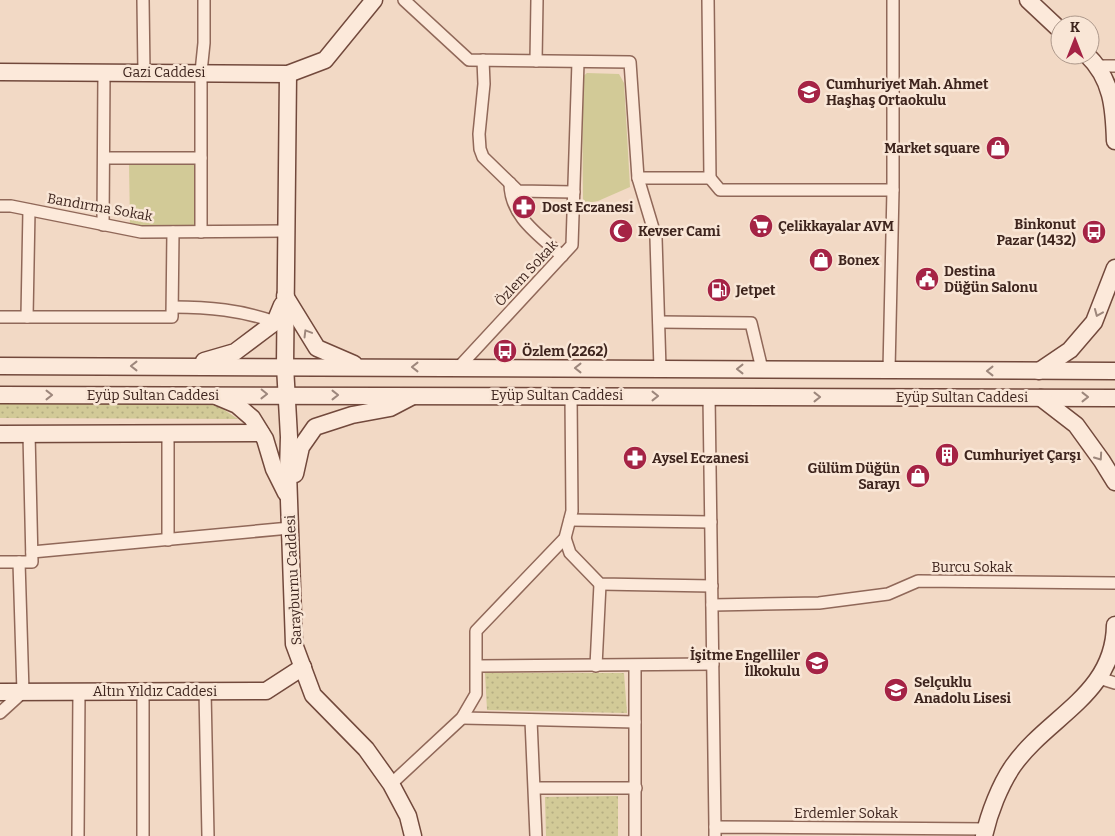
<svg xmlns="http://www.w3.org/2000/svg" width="1115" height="836" viewBox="0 0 1115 836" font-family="Bitter,serif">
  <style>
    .grass { fill: url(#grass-dots) }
    .green { fill: #d2ca97 }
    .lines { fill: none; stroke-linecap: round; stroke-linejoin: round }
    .street-casing { stroke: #906859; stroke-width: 14 }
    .secondary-casing { stroke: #72493c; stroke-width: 19 }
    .street { stroke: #fce9da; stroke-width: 11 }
    .secondary { stroke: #fce9da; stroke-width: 16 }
    .oneway { stroke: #9d877c }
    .labels { text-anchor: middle; stroke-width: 5; stroke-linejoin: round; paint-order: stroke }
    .street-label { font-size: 14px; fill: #3e251e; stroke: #f9e6d6 }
    .poi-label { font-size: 14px; font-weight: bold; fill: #3e251e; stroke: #f9e6d6; text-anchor: start }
  </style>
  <defs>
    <pattern id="grass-dots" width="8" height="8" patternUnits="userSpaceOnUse" patternTransform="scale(1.25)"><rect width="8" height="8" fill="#d2ca97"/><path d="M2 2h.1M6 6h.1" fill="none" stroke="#b5ad82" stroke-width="1.8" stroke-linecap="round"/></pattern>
  </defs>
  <rect width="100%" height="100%" fill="#f2d9c5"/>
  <g class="grass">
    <polygon points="0,404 215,404 238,419 0,418"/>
    <polygon points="485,673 624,673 627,713 487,710"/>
    <polygon points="618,796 618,836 546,836 545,797"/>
  </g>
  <g class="green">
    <polygon points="587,73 619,74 624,83 630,187 598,201 583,204 582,77"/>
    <polygon points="129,164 195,164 196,225 130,225"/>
  </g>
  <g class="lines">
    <g class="street-casing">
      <g id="street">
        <polyline points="143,0 144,72"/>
        <polyline points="404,0 469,60 630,62 638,178 656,238 660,369"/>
        <polyline points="483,60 484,84 479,134 480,149 483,157 518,191 574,192"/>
        <polyline points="536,61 537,0"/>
        <polyline points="1099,66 1115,66"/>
        <polyline points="104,158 201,158"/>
        <polyline points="638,178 710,178 708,0"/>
        <polyline points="710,178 720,190 893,190"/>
        <path d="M510,183C510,217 539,235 562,256"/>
        <polyline points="0,206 11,206 141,232 285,231"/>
        <polyline points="103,225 104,72"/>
        <polyline points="201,232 201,72 204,43 204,0"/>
        <path d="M173,307C209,307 241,310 275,322"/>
        <polyline points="0,317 172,317 173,232"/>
        <polyline points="27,317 29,210"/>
        <polyline points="659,322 751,323 762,369"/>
        <polyline points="459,367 572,245 578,62"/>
        <polyline points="889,370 893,190 893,0"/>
        <polyline points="709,396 715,827"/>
        <polyline points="570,520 711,522"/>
        <polyline points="565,538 570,553 600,584 712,586"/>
        <polyline points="168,540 168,435"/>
        <polyline points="32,552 290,528"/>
        <polyline points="0,562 32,562 29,434"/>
        <polyline points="712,605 819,603 888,594 918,581 1115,583"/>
        <polyline points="477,666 713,664"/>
        <polyline points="596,666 600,584"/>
        <polyline points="1099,678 1115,683"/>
        <polyline points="143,691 143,836"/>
        <polyline points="205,691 208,836"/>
        <polyline points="0,713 23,692 19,562"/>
        <polyline points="462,718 635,722 635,666"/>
        <polyline points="531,720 536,836"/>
        <polyline points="391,784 462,718 476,694 476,631 565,538 572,511 571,396"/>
        <polyline points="535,788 636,788"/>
        <polyline points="78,836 79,691"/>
        <polyline points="635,836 635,722"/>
        <polyline points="715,836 715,827 986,829"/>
      </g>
    </g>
    <g class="secondary-casing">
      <g id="secondary">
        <polyline points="1028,0 1060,30"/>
        <path d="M1087,55C1112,79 1114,108 1115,141"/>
        <polyline points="0,72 288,74 325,60 374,0"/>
        <polyline points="288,74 285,366 289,437 288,472 294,644 313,695 366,749 391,784 408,816 413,836"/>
        <polyline points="285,296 317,348 354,364"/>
        <polyline points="204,361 235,352 275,322 282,305"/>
        <polyline points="0,366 1115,371"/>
        <polyline points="1039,371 1070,350 1094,322 1115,268"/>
        <polyline points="0,395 1115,398"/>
        <polyline points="218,397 237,405 252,418 265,439 274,469 286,493"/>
        <polyline points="1041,398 1076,425 1102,461 1115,482"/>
        <polyline points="0,434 261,433"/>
        <polyline points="295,474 301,447 315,427 352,415 390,408 411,397"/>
        <polyline points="0,692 266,691 303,667"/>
        <path d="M984,836C989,813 1000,785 1013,766C1048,716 1114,695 1115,625"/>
      </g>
    </g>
    <use href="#street" class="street"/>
    <use href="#secondary" class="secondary"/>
  </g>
  <defs><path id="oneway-chevron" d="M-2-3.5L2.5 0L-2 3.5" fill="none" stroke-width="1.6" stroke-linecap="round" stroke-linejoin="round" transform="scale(1.25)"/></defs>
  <g class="oneway">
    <use href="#oneway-chevron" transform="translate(1098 313) rotate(113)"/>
    <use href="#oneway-chevron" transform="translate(307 333) rotate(-121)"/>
    <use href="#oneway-chevron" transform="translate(134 366) rotate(180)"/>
    <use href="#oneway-chevron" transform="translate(415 367) rotate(-180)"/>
    <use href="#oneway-chevron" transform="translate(578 368) rotate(-180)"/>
    <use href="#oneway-chevron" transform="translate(740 369) rotate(-180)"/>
    <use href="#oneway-chevron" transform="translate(990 371) rotate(-180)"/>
    <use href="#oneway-chevron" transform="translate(264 394) rotate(1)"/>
    <use href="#oneway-chevron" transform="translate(49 395)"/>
    <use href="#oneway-chevron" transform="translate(335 395)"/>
    <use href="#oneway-chevron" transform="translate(655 396)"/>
    <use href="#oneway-chevron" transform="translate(817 397)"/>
    <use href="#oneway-chevron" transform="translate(1085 397)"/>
    <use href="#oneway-chevron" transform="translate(1099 457) rotate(55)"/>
  </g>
  <defs>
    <g id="school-disc" transform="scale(1.25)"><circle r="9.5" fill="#a52345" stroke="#f9e6d6"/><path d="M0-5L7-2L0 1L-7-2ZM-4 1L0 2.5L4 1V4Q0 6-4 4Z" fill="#fff"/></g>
    <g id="shop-disc" transform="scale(1.25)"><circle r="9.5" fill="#a52345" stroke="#f9e6d6"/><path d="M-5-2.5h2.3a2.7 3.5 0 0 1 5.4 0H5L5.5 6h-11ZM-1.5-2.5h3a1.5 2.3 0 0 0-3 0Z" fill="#fff"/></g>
    <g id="pharmacy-disc" transform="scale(1.25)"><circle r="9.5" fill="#a52345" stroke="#f9e6d6"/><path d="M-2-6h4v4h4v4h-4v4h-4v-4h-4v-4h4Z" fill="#fff"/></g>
    <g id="supermarket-disc" transform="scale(1.25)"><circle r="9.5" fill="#a52345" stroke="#f9e6d6"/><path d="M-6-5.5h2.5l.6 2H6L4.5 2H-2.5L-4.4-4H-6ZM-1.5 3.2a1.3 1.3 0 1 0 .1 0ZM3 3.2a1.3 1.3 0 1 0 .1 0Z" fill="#fff"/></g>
    <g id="mosque-disc" transform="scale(1.25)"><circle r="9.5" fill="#a52345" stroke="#f9e6d6"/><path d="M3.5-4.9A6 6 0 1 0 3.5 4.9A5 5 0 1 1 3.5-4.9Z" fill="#fff"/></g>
    <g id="bus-disc" transform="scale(1.25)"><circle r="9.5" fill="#a52345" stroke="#f9e6d6"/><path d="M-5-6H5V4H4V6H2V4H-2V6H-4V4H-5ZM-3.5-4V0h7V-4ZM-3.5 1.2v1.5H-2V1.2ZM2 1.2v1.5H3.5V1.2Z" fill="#fff"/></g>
    <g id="civic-disc" transform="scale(1.25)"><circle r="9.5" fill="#a52345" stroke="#f9e6d6"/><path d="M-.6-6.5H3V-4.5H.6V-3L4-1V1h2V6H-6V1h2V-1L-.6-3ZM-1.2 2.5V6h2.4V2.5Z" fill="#fff"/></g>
    <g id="fuel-disc" transform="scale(1.25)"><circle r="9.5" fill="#a52345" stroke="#f9e6d6"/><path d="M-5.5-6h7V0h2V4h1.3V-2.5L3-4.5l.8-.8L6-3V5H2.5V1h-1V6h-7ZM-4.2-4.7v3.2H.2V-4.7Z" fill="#fff"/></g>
    <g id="building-disc" transform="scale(1.25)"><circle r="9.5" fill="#a52345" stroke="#f9e6d6"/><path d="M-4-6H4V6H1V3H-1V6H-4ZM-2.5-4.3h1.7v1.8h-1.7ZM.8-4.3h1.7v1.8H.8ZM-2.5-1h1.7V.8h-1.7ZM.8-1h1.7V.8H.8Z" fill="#fff"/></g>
  </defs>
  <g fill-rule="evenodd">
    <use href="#school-disc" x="809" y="92"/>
    <use href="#shop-disc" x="998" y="148"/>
    <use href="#pharmacy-disc" x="524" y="207"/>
    <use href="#supermarket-disc" x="761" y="226"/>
    <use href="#mosque-disc" x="621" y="231"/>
    <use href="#bus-disc" x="1094" y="232"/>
    <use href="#shop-disc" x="821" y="260"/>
    <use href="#civic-disc" x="927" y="279"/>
    <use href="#fuel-disc" x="719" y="290"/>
    <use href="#bus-disc" x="505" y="351"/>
    <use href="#building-disc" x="947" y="455"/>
    <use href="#pharmacy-disc" x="635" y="458"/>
    <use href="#shop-disc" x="918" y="476"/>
    <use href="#school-disc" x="817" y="663"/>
    <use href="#school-disc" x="896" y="690"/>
  </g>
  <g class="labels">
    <g class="street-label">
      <text x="164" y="77">Gazi Caddesi</text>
      <text transform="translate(100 207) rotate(10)" y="5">Bandırma Sokak</text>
      <text transform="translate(526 273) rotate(-47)" y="5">Özlem Sokak</text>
      <text x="153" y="400">Eyüp Sultan Caddesi</text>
      <text x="557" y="400">Eyüp Sultan Caddesi</text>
      <text x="962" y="402">Eyüp Sultan Caddesi</text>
      <text x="972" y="572">Burcu Sokak</text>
      <text transform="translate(293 580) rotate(-93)" y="5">Sarayburnu Caddesi</text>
      <text x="155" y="696">Altın Yıldız Caddesi</text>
      <text x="846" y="818">Erdemler Sokak</text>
    </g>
    <g class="poi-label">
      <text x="826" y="89">Cumhuriyet Mah. Ahmet<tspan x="826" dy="16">Haşhaş Ortaokulu</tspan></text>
      <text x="980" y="153" text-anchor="end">Market square</text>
      <text x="542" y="212">Dost Eczanesi</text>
      <text x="1076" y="229" text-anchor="end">Binkonut<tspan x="1076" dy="16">Pazar (1432)</tspan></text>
      <text x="778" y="231">Çelikkayalar AVM</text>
      <text x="638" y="236">Kevser Cami</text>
      <text x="838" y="265">Bonex</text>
      <text x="944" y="276">Destina<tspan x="944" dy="16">Düğün Salonu</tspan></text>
      <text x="736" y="295">Jetpet</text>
      <text x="522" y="356">Özlem (2262)</text>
      <text x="964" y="460">Cumhuriyet Çarşı</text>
      <text x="652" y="463">Aysel Eczanesi</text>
      <text x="900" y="473" text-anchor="end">Gülüm Düğün<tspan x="900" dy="16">Sarayı</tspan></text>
      <text x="800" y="660" text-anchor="end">İşitme Engelliler<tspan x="800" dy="16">İlkokulu</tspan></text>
      <text x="914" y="687">Selçuklu<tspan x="914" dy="16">Anadolu Lisesi</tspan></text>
    </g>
  </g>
  <g transform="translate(1075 40)"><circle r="24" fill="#f9e6d6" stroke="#ae998c"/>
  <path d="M0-4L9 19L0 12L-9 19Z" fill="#a52345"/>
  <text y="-8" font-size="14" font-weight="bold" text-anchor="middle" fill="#3e251e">K</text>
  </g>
</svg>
